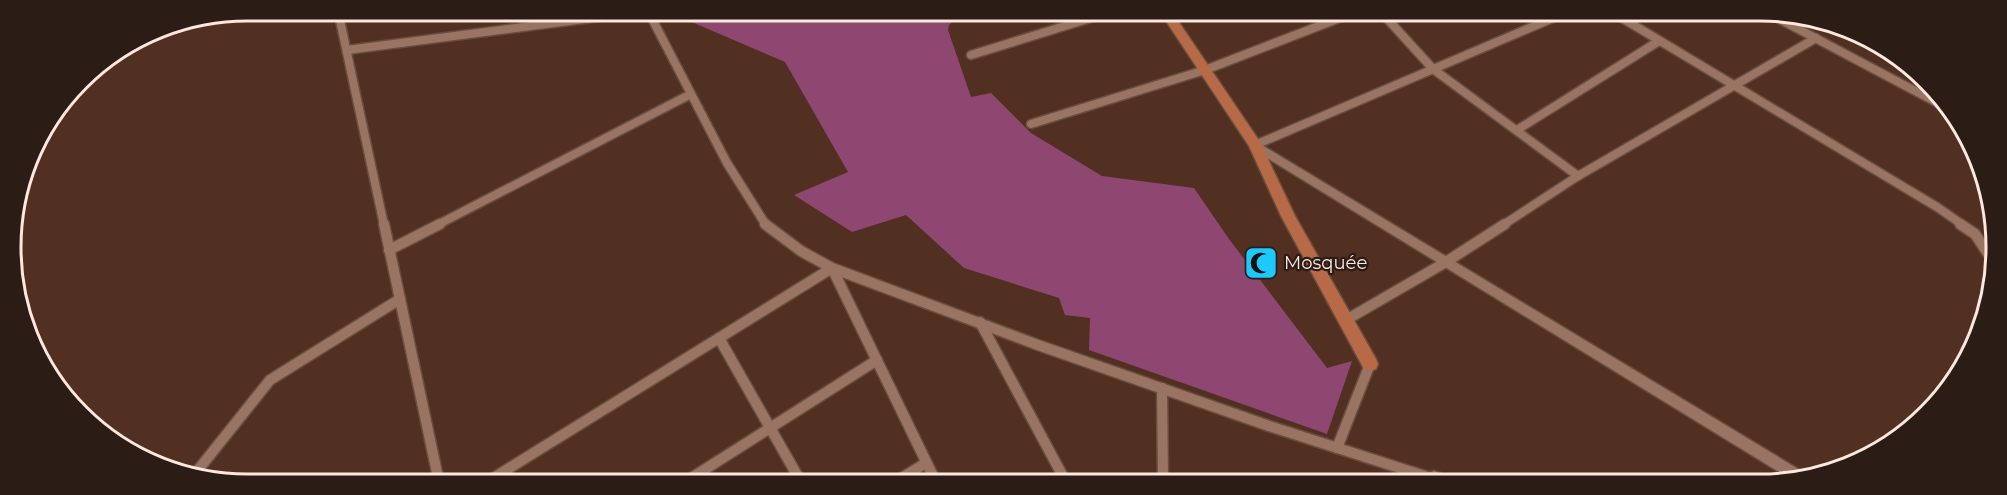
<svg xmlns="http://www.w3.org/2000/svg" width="2007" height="495" viewBox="0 0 2007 495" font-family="Montserrat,sans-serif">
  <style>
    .green { fill: #8d4771 }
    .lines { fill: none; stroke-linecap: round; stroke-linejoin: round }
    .minor-far1-casing { stroke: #694d40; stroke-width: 11 }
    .minor-casing { stroke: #694d40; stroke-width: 13 }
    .tertiary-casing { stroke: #694d40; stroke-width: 3 }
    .primary-casing { stroke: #694d40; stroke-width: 3 }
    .minor-far1 { stroke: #9a7462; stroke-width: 8 }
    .minor { stroke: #9a7462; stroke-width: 10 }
    .tertiary { fill: #9a7462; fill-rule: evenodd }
    .primary { fill: #b76a45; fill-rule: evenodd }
    .labels { text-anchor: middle; stroke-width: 4.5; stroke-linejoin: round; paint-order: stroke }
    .poi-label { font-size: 18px; fill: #fee8de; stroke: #2c1c16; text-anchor: start }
    .rim { fill: none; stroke: #fee8de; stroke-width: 3 }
  </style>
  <rect width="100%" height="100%" fill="#513021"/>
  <polygon class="green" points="666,11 964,11 949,25 948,30 971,97 991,93 1031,133 1102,176 1194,188 1229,239 1327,368 1352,361 1327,434 1089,350 1090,318 1065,315 1059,298 964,268 906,215 852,232 794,195 848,172 785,62"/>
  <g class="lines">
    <g class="minor-far1-casing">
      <g id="minor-far1">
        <polyline points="338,11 384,225"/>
        <polyline points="648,11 727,163 766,225"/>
        <polyline points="1381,12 1433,69 1578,176"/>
        <polyline points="1612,12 1937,207 1963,225"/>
        <polyline points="1768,13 1951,110"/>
        <polyline points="347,50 646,11"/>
        <polyline points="971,55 1110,12"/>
        <polyline points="1031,124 1205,70 1355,12"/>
        <polyline points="1517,130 1659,41"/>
        <polyline points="1255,145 1567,12"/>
        <polyline points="437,225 691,94"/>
        <polyline points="1503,225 1578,176 1816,38"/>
      </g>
    </g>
    <g class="minor-casing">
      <g id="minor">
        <polyline points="384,224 439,482"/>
        <polyline points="765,224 801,251 832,268 1038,345 1269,426 1434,479"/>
        <polyline points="1960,224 1975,234 1993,261"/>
        <polyline points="389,250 440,224"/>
        <polyline points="1346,320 1446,262 1505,224"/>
        <polyline points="980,322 1066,482"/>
        <polyline points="719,338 801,482"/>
        <polyline points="1162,388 1163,482"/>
        <polyline points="1337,448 1370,364"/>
        <polyline points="194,475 270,380 400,299"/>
        <polyline points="487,482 832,268 936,482"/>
        <polyline points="685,482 877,360"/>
        <polyline points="895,482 926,463"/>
      </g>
    </g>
    <g class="tertiary-casing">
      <polygon id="tertiary" points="1255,141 1808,475 1809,477 1794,481 1251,148 1249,145"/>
    </g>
    <g class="primary-casing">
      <g id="primary">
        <polygon points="1160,12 1172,12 1260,142 1295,216 1376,359 1378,364 1376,369 1370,371 1364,369 1281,216 1249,146"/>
        <polygon points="1434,471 1440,473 1445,482 1427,482 1425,479 1428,473"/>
      </g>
    </g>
    <use href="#minor-far1" class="minor-far1"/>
    <use href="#minor" class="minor"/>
    <use href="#tertiary" class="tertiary"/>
    <use href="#primary" class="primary"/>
  </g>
  <defs>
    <g id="mosque-square" transform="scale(1.725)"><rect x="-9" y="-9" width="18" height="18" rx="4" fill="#1cc9fc" stroke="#2c1c16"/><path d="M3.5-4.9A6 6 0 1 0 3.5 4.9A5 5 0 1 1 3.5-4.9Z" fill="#111"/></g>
  </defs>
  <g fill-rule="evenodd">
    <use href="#mosque-square" x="1261" y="263"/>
  </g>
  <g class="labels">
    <g class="poi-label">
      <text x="1284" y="269">Mosquée</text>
    </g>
  </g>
  <path d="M0 0H2007V495H0ZM247 21H1760A226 226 0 0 1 1986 247V248A226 226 0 0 1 1760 474H247A226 226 0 0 1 21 248V247A226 226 0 0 1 247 21Z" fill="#2c1c16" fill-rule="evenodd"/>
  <path class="rim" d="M247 21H1760A226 226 0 0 1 1986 247V248A226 226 0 0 1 1760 474H247A226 226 0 0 1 21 248V247A226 226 0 0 1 247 21Z"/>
</svg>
